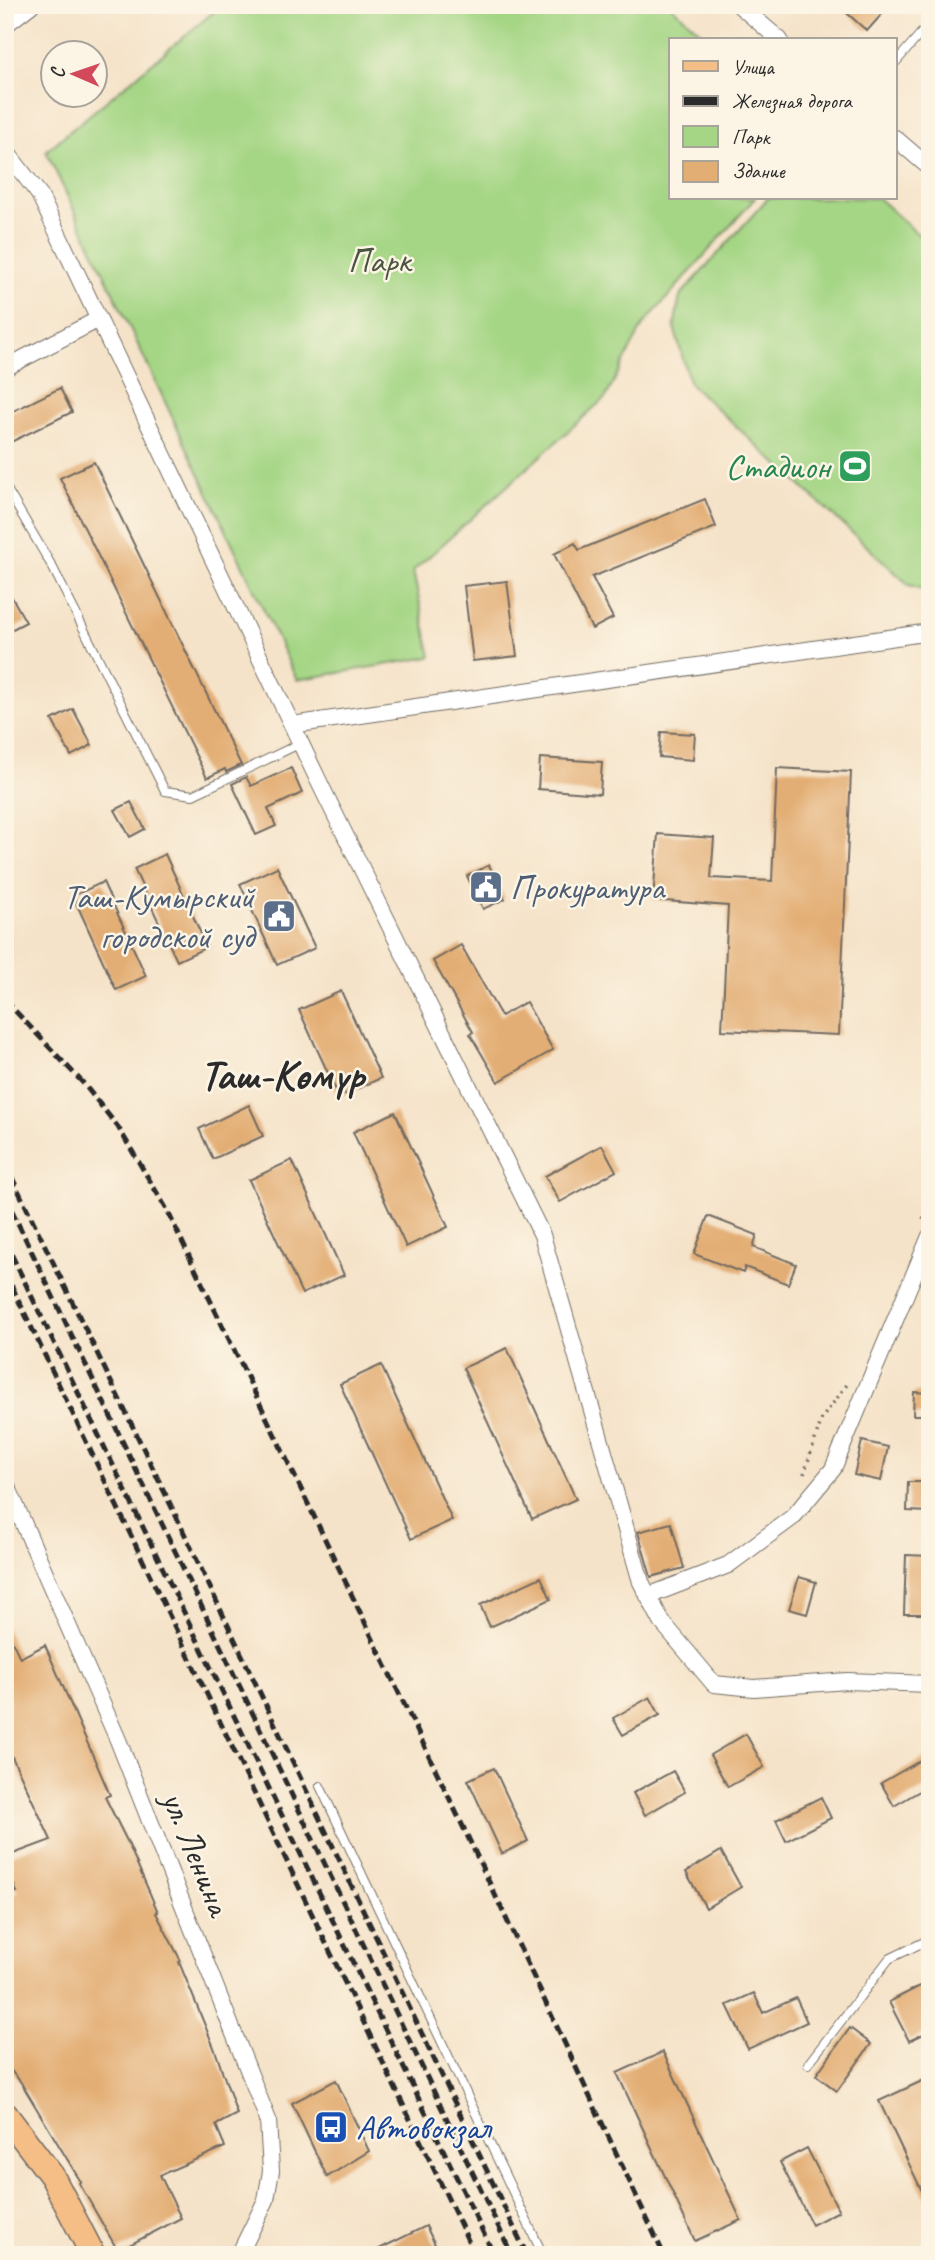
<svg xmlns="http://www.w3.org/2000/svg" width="935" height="2260" viewBox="0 0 935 2260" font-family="Caveat,sans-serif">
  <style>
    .green { fill: #a5d685; stroke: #688058; stroke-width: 2 }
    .building { fill: #e3ae74 }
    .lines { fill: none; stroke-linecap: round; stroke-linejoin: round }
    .service-casing { stroke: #726b62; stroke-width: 10 }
    .minor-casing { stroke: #726b62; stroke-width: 18 }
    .primary-casing { stroke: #726b62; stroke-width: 27 }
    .path { stroke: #726b62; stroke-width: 3.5; stroke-dasharray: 2 5; stroke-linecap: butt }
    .service { stroke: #fff; stroke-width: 8 }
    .minor { stroke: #fff; stroke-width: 16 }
    .primary { stroke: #f6be87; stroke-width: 24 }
    .rail { stroke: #2b2b2b; stroke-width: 5; stroke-dasharray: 10 5; stroke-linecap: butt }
    .labels { text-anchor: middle; stroke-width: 5; stroke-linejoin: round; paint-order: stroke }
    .park-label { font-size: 35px; fill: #4a5642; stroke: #fcf5e5 }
    .leisure-label { font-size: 35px; fill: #27864d; stroke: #fcf5e5; text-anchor: end }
    .service-label { font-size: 35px; fill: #4e5e75; stroke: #fcf5e5; text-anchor: start }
    .street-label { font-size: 35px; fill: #2b2b2b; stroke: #fcf5e5 }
    .transit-label { font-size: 35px; fill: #164399; stroke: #fcf5e5; text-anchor: start }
    .district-label { font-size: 42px; font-weight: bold; fill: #2b2b2b; stroke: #fcf5e5 }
  </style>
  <rect width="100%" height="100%" fill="#fcf5e5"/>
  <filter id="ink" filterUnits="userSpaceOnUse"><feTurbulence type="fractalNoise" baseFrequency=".0143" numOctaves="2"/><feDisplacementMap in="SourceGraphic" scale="14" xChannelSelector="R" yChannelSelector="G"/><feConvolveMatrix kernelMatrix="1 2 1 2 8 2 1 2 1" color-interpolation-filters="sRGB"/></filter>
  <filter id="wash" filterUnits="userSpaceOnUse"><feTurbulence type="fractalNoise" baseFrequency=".00686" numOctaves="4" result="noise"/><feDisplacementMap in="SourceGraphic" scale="28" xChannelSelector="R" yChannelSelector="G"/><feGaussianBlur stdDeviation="1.57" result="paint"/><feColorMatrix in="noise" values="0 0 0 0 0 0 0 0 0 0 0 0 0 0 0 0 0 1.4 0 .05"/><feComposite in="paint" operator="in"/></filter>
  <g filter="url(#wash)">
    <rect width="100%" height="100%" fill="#f5e3c9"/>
    <g class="green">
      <polygon points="222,5 670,5 710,40 671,40 671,198 755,198 643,325 606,397 413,571 431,657 297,680 46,151"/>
      <polygon points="768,198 878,198 930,245 930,591 909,585 690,384 674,327 680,296"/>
    </g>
    <g id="blocks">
      <g class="building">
        <polygon points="838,5 890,5 867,31"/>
        <polygon points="60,388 72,412 5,445 5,415"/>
        <polygon points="94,462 241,765 226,772 225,769 207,778 60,478"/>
        <polygon points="705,499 716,527 592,577 613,618 592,629 554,554 575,543 579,550"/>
        <polygon points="507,581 517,656 473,661 464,586"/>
        <polygon points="5,585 26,622 5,633"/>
        <polygon points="73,709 92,745 71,756 52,720"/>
        <polygon points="661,732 695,734 693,760 659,757"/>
        <polygon points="540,758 602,762 600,794 538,789"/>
        <polygon points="291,768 302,793 268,809 276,826 256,835 232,784 246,777 251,786"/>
        <polygon points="777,768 851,772 839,1035 722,1030 728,906 653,900 658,834 714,838 711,878 772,881"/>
        <polygon points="131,802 145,829 130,837 115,810"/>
        <polygon points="165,854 207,947 177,961 134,869"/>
        <polygon points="489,865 505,899 483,909 467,876"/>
        <polygon points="277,867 315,948 277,965 240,884"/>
        <polygon points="103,882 146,976 116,990 73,896"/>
        <polygon points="461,945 501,1016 526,1002 553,1050 498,1082 470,1034 473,1032 433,961"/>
        <polygon points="341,991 381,1078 339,1097 299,1010"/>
        <polygon points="249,1105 263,1136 213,1159 199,1129"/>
        <polygon points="395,1112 448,1227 406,1247 353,1132"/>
        <polygon points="602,1145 616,1171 560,1202 545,1176"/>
        <polygon points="292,1160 344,1275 302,1294 249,1180"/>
        <polygon points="708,1216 757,1235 753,1247 796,1264 788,1284 745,1267 743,1273 694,1254"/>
        <polygon points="507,1348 576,1499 532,1519 463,1368"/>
        <polygon points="381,1365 452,1520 411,1539 340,1384"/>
        <polygon points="914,1392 930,1393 930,1415 913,1415"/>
        <polygon points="862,1441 888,1447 881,1481 854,1475"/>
        <polygon points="908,1482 930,1482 930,1512 907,1511"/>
        <polygon points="671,1523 684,1568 651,1577 638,1532"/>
        <polygon points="906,1555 930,1556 930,1614 904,1614"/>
        <polygon points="541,1577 551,1599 490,1627 480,1605"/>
        <polygon points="799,1577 816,1582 807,1614 789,1609"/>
        <polygon points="5,1626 20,1658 45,1645 110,1795 105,1797 128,1843 158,1912 156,1913 181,1961 179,1962 215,2050 237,2114 216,2125 225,2147 160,2175 181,2218 118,2251 79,2183 81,2182 20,2081 5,2064 5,1897 17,1892 5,1866 5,1857 51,1840 5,1742"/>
        <polygon points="650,1697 660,1715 623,1735 613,1718"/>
        <polygon points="746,1734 764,1767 728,1787 710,1755"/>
        <polygon points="930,1755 930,1785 894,1806 881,1783"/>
        <polygon points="494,1768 528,1841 502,1854 468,1780"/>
        <polygon points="673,1771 685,1792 645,1815 633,1793"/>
        <polygon points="821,1797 831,1818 786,1841 776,1820"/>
        <polygon points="721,1851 741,1887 706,1908 686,1872"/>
        <polygon points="930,1981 930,2031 909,2041 889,2002"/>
        <polygon points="754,1993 763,2013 796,1998 807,2022 748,2049 727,2005"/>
        <polygon points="850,2028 871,2044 837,2091 816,2075"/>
        <polygon points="663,2052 741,2220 695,2241 617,2073"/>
        <polygon points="336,2080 369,2151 327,2177 292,2103"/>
        <polygon points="922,2081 930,2087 930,2208 879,2101"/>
        <polygon points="807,2148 839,2211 812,2225 780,2162"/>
        <polygon points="426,2226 440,2255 367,2255"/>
      </g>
    </g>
  </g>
  <g filter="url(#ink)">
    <use href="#blocks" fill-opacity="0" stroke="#726b62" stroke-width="2"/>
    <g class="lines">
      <g class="service-casing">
        <g id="service">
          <polyline points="895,63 930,23"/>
          <polyline points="5,486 53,568 165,791 193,795 301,743"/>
          <polyline points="320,1786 543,2255"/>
          <polyline points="808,2064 889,1959 930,1939"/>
        </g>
      </g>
      <g class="minor-casing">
        <g id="minor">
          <polyline points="739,5 780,40"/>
          <polyline points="5,25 31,5"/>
          <polyline points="895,138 930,168"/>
          <polyline points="5,150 39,194 321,786 542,1235 641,1582 662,1622 714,1684 754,1688 847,1681 930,1684"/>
          <polyline points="5,368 99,319"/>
          <polyline points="292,725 930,632"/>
          <polyline points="5,1481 118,1740 268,2120 271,2171 266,2200 239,2255"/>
          <polyline points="648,1596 728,1565 793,1517 833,1469 930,1236"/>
        </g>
      </g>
      <g class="primary-casing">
        <polyline id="primary" points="5,2114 52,2176 93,2255"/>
      </g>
      <g class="path">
        <polyline points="923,1219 930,1205"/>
        <polyline points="804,1474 822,1418 849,1382"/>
      </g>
      <use href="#service" class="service"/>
      <use href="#minor" class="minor"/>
      <use href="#primary" class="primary"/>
      <g class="rail">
        <polyline points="5,1000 83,1083 118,1127 166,1208 467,1835 664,2255"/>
        <polyline points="5,1163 177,1518 527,2255"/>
        <polyline points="5,1196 512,2255"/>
        <polyline points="5,1241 494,2255"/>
        <polyline points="5,1272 475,2255"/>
      </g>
    </g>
  </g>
  <defs>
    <g id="stadium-square" transform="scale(1.75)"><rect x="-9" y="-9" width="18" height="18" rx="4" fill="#2e9e5b" stroke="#fcf5e5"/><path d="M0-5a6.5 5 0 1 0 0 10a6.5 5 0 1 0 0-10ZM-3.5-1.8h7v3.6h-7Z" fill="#fff"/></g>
    <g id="civic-square" transform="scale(1.75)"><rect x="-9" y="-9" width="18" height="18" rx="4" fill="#5c6f8a" stroke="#fcf5e5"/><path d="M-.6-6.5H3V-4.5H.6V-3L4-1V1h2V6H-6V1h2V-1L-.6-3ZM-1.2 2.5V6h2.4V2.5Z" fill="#fff"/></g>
    <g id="bus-square" transform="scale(1.75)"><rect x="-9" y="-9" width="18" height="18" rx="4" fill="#1a4fb4" stroke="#fcf5e5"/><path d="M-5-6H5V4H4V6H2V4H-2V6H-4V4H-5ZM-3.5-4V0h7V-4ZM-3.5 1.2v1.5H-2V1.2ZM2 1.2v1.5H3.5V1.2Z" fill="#fff"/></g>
  </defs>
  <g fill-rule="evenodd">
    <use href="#stadium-square" x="855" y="466"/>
    <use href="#civic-square" x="486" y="887"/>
    <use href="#civic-square" x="279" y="916"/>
    <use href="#bus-square" x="331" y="2127"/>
  </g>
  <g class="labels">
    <g class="park-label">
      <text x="379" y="272">Парк</text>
    </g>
    <g class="leisure-label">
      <text x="830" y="478">Стадион</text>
    </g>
    <g class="service-label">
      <text x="510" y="899">Прокуратура</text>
      <text x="254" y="908" text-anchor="end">Таш-Кумырский<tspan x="254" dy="40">городской суд</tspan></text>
    </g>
    <g class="street-label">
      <text transform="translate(197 1853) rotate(68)" y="12">ул. Ленина</text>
    </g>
    <g class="transit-label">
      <text x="356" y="2139">Автовокзал</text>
    </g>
    <g class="district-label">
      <text x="282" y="1089">Таш-Көмүр</text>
    </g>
  </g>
  <rect width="935" height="2260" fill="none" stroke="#fcf5e5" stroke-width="28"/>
  <rect x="669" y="38" width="228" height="161" fill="#fcf5e5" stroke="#a8a49b" stroke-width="2"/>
  <rect x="683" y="61" width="35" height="10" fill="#f6be87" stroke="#a8a49b" stroke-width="2"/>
  <text x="732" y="74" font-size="21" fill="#2b2b2b">Улица</text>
  <rect x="683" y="96" width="35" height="10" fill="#2b2b2b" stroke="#a8a49b" stroke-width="2"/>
  <text x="732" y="108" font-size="21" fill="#2b2b2b">Железная дорога</text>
  <rect x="683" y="126" width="35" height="21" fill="#a5d685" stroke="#a8a49b" stroke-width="2"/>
  <text x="732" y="144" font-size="21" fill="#2b2b2b">Парк</text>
  <rect x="683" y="161" width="35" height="21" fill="#e3ae74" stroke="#a8a49b" stroke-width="2"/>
  <text x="732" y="178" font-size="21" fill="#2b2b2b">Здание</text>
  <g transform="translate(74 74) rotate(272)"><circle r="33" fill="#fcf5e5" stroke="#a8a49b" stroke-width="2"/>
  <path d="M0-5L12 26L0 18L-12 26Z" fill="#d1495b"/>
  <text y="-10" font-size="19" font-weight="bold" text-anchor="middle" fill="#2b2b2b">С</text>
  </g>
</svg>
